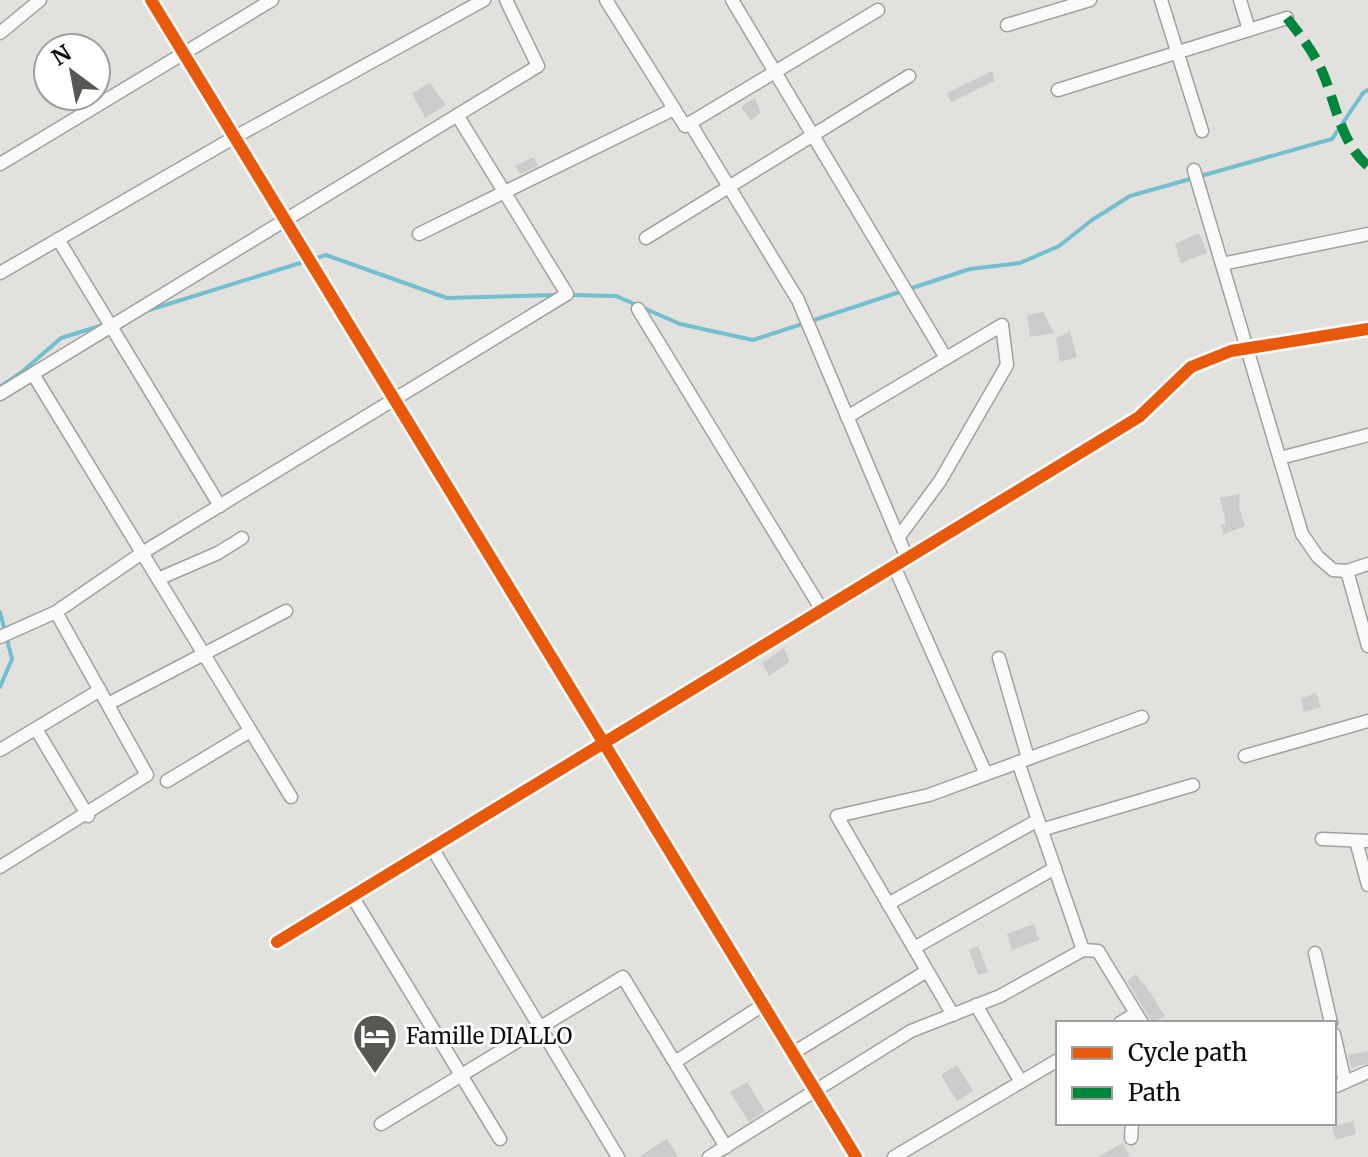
<svg xmlns="http://www.w3.org/2000/svg" width="1368" height="1157" viewBox="0 0 1368 1157" font-family="Merriweather,serif">
  <style>
    .lines { fill: none; stroke-linecap: round; stroke-linejoin: round }
    .stream { stroke: #71bfcf; stroke-width: 4 }
    .building { fill: #cdcbcb }
    .minor-casing { stroke: #a3a19e; stroke-width: 15 }
    .minor { stroke: #fbfafa; stroke-width: 12 }
    .quiet { stroke: #00873e; stroke-width: 10; stroke-dasharray: 20 10; stroke-linecap: butt }
    .cycleway-casing { stroke: #fff; stroke-width: 17 }
    .cycleway { stroke: #e8590c; stroke-width: 12 }
    .labels { text-anchor: middle; stroke-width: 6; stroke-linejoin: round; paint-order: stroke }
    .poi-label { font-size: 22px; fill: #0f0d0b; stroke: #fff; text-anchor: start }
  </style>
  <rect width="100%" height="100%" fill="#e3e1dd"/>
  <g class="lines">
    <g class="stream">
      <polyline points="570,295 616,296 680,324 753,340 970,269 1020,263 1059,246 1092,220 1130,196 1332,139 1363,93 1368,90"/>
      <polyline points="146,311 326,255 447,298 558,295"/>
      <polyline points="0,387 22,372 61,338 103,325"/>
      <polyline points="0,612 12,659 0,687"/>
    </g>
  </g>
  <g class="building">
    <polygon points="992,71 995,81 951,102 947,93"/>
    <polygon points="430,83 446,105 425,118 412,93"/>
    <polygon points="755,98 761,112 751,121 741,107"/>
    <polygon points="534,157 538,166 520,174 515,166"/>
    <polygon points="1199,233 1207,253 1181,263 1175,244"/>
    <polygon points="1043,312 1054,333 1030,337 1027,315"/>
    <polygon points="1070,332 1077,357 1060,362 1056,338"/>
    <polygon points="1240,494 1239,506 1245,526 1224,534 1221,525 1226,523 1220,498"/>
    <polygon points="784,648 790,662 769,676 762,663"/>
    <polygon points="1316,693 1321,707 1305,712 1300,699"/>
    <polygon points="1034,924 1039,940 1012,950 1007,934"/>
    <polygon points="978,946 988,972 978,975 969,950"/>
    <polygon points="1136,974 1142,983 1143,982 1165,1016 1152,1022 1127,981"/>
    <polygon points="1368,1051 1368,1063 1351,1068 1348,1055"/>
    <polygon points="957,1065 973,1091 957,1101 941,1075"/>
    <polygon points="747,1082 765,1111 749,1122 730,1092"/>
    <polygon points="1353,1121 1356,1134 1336,1140 1332,1127"/>
    <polygon points="667,1139 678,1157 639,1157"/>
    <polygon points="1123,1143 1130,1157 1098,1157"/>
  </g>
  <g class="lines">
    <g class="minor-casing">
      <g id="minor">
        <polyline points="151,0 856,1157"/>
        <polyline points="606,0 685,126 878,10"/>
        <polyline points="732,0 946,358"/>
        <polyline points="1161,0 1202,131"/>
        <polyline points="1240,0 1249,30"/>
        <polyline points="1007,25 1090,0"/>
        <polyline points="0,33 40,0"/>
        <polyline points="1058,90 1287,18"/>
        <polyline points="690,123 798,300 907,558"/>
        <polyline points="0,164 272,0"/>
        <polyline points="1194,170 1302,534 1318,557 1333,570 1347,571 1368,564"/>
        <polyline points="419,234 674,109"/>
        <polyline points="646,238 909,76"/>
        <polyline points="58,239 220,506"/>
        <polyline points="1222,264 1368,234"/>
        <polyline points="0,273 235,137 484,0"/>
        <polyline points="638,309 822,610"/>
        <polyline points="33,374 291,797"/>
        <polyline points="0,394 538,66 506,0"/>
        <polyline points="847,417 1002,325 1007,365 940,481 898,538"/>
        <polyline points="1280,458 1368,435"/>
        <polyline points="894,566 986,774"/>
        <polyline points="1347,571 1368,646"/>
        <polyline points="158,579 218,553 242,538"/>
        <polyline points="0,637 56,612 142,553 567,294 457,115"/>
        <polyline points="999,658 1028,758"/>
        <polyline points="108,704 286,611"/>
        <polyline points="36,729 88,816"/>
        <polyline points="0,750 100,690"/>
        <polyline points="1245,756 1368,721"/>
        <polyline points="1018,762 1083,950"/>
        <polyline points="167,781 250,731"/>
        <polyline points="1041,830 1193,785"/>
        <polyline points="1322,839 1368,841"/>
        <polyline points="1356,841 1368,885"/>
        <polyline points="432,848 618,1157"/>
        <polyline points="0,867 147,775 56,612"/>
        <polyline points="352,896 500,1139"/>
        <polyline points="888,904 1038,820"/>
        <polyline points="277,942 1139,417 1191,367 1231,351 1368,329"/>
        <polyline points="914,948 1055,868"/>
        <polyline points="1315,953 1331,1023"/>
        <polyline points="976,1005 1021,1082"/>
        <polyline points="953,1015 837,816 929,795 1142,717"/>
        <polyline points="1120,1023 1136,1013"/>
        <polyline points="1334,1034 1345,1082"/>
        <polyline points="793,1053 927,971"/>
        <polyline points="675,1062 763,1005"/>
        <polyline points="1334,1087 1368,1072"/>
        <polyline points="381,1124 623,977 726,1147"/>
        <polyline points="1131,1138 1132,1123"/>
        <polyline points="709,1157 911,1031 1000,996 1083,950 1098,951 1142,1023"/>
        <polyline points="894,1157 1058,1060"/>
      </g>
    </g>
    <use href="#minor" class="minor"/>
    <path class="quiet" d="M1287,18C1300,35 1313,51 1322,71C1336,103 1340,142 1368,166"/>
    <g class="cycleway-casing">
      <g id="cycleway">
        <polyline points="151,0 856,1157"/>
        <polyline points="277,942 1139,417 1191,367 1231,351 1368,329"/>
      </g>
    </g>
    <use href="#cycleway" class="cycleway"/>
  </g>
  <defs>
    <g id="hotel-pin" transform="scale(2.3)"><path d="M0 17L-7.5 6A9.5 9.5 0 1 1 7.5 6Z" fill="#595754" stroke="#fff"/><path d="M-6-4.5h1.5V1H6V5H4.5V3h-9V5H-6ZM-4 0a1.8 1.8 0 1 1 3.6 0ZM.5 0V-2.5h3Q6-2.5 6 0Z" fill="#fff"/></g>
  </defs>
  <g fill-rule="evenodd">
    <use href="#hotel-pin" x="375" y="1036"/>
  </g>
  <g class="labels">
    <g class="poi-label">
      <text x="406" y="1044">Famille DIALLO</text>
    </g>
  </g>
  <rect x="1056" y="1021" width="280" height="104" fill="#ffffff" stroke="#9f9e9d" stroke-width="2"/>
  <rect x="1072" y="1047" width="40" height="12" fill="#e8590c" stroke="#9f9e9d" stroke-width="2"/>
  <text x="1128" y="1061" font-size="24" fill="#0f0d0b">Cycle path</text>
  <rect x="1072" y="1087" width="40" height="12" fill="#00873e" stroke="#9f9e9d" stroke-width="2"/>
  <text x="1128" y="1101" font-size="24" fill="#0f0d0b">Path</text>
  <g transform="translate(72 72) rotate(328)"><circle r="38" fill="#ffffff" stroke="#9f9e9d" stroke-width="2"/>
  <path d="M0-6L14 30L0 20L-14 30Z" fill="#595754"/>
  <text y="-12" font-size="22" font-weight="bold" text-anchor="middle" fill="#0f0d0b">N</text>
  </g>
</svg>
